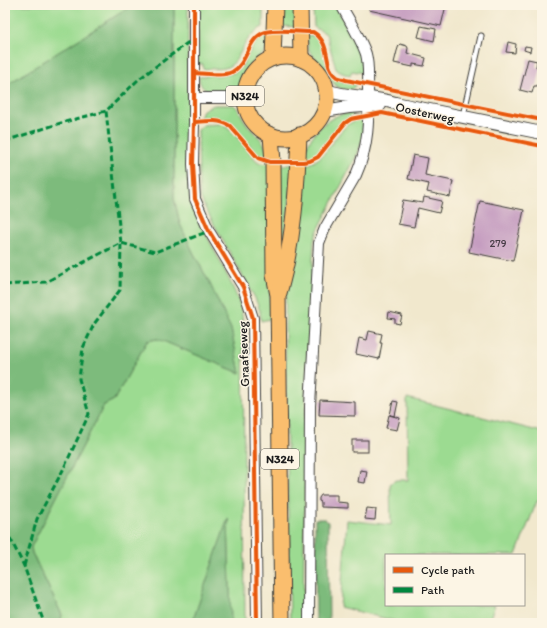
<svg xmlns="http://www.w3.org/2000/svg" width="547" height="628" viewBox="0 0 547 628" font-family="Itim,sans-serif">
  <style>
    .green { fill: #9cdb91; stroke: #5c7c56 }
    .forest { fill: #7dbb7b; stroke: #4c6c4c }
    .building { fill: #c49bc0 }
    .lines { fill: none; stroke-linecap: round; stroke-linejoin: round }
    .service-casing { stroke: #3c3b37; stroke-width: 7 }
    .minor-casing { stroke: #3c3b37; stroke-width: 12 }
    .tertiary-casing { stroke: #3c3b37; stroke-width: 14 }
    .primary-casing { stroke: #3c3b37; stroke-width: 17 }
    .service { stroke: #fff; stroke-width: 5 }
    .minor { stroke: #fff; stroke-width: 10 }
    .tertiary { stroke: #fff; stroke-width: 12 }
    .primary { stroke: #fabe6e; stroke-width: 15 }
    .quiet { stroke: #00873e; stroke-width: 3; stroke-dasharray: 6 3; stroke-linecap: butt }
    .cycleway-casing { stroke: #fcf5e5; stroke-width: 6 }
    .cycleway { stroke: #e8590c; stroke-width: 4 }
    .labels { text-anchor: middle; stroke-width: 3; stroke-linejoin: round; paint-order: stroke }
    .number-label { font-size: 11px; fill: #463c45 }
    .shield { fill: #fcf5e5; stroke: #5f5d58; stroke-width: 1 }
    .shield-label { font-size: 12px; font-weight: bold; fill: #1c1c1c }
    .street-label { font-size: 13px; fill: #1c1c1c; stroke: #fcf5e5 }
  </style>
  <rect width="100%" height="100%" fill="#fcf5e5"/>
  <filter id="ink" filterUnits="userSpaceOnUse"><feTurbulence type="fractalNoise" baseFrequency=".025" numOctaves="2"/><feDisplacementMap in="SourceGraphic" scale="8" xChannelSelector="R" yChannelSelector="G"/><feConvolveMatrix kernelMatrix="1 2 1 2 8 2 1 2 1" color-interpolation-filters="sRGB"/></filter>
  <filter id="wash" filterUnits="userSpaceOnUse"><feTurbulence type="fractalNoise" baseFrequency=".012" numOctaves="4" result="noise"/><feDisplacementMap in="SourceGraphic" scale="16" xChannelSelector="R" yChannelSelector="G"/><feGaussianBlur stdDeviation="0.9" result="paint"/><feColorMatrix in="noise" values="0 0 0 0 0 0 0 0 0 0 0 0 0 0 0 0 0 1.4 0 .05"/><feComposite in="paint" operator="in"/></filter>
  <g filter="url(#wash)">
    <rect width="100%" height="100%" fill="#f1e8cd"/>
    <g class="green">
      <polygon points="5,5 133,5 5,86"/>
      <path d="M174,5H188V181C193,213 209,240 224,269C232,286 242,303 243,323L245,623H231L228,519L192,623H60L62,615L32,553L31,547L104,405L114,400L147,341L157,339L163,341L240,373L231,329L210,284L193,252L180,224L174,198Z"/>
      <path d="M199,5H263V27C242,36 242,60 228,67C221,70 211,68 203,69V64H198Z"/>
      <polygon points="280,5 296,5 296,27 280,26"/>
      <polygon points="313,5 336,5 362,59 363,73 352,71 350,76 340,72 336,69 327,36 325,33 314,27"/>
      <path d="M270,34L266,51L253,62L245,72L238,91C233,93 228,93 222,93C210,93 200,91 199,77C213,73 227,79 240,69C248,57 254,36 270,34Z"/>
      <path d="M307,35C330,35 321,63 333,76C338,81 349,83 356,85L352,89L350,90L342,89L336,86L310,52L308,47Z"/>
      <path d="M214,105H234C240,110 241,116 246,123C257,139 265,137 269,159L261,158L257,155L234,126L226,120L200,119L203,110Z"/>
      <path d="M351,112L355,113L343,122L317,155L311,159L303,160C306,138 327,114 350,113Z"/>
      <path d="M360,119H362L363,124V137L358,153L318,230L314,241L306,385L303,623H290L285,326L286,290L302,165C330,164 334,124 360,119Z"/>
      <path d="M219,124C231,126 247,150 256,160L260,163L270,164V319L261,321L260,311L255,298L205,208L200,196L199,184L198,130L203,125Z"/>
      <polygon points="278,165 294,165 281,272"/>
      <polygon points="407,398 542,432 542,503 537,501 516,555 386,555 386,605 495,605 488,623 403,623 340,607 347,520 391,525 390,484 396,480 408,480"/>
    </g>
    <g class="forest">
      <polygon points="133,5 174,5 174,198 180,224 193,252 210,284 231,329 240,373 163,341 157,339 147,341 114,400 104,405 31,547 32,553 62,615 60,623 5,623 5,86"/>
      <polygon points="228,518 231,623 192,623"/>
      <polygon points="315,519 325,519 328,522 329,623 316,623"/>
    </g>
    <g id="blocks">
      <g class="building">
        <polygon points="370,5 446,5 441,26 369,10"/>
        <polygon points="421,26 436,29 434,41 418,37"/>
        <polygon points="508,42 516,44 515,53 506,52"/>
        <polygon points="400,44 407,46 408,48 407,53 426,58 424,66 413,64 413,67 394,63 397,51 399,45"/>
        <polygon points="525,46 531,47 530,52 524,50"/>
        <polygon points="528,59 537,61 536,67 541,68 537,86 534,86 532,93 520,90"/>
        <polygon points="413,155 428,158 425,175 453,181 450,197 427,192 429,184 408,179"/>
        <polygon points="424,197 442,201 439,213 418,208 414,227 398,224 403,200 423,203"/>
        <polygon points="480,201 524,210 513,261 469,252"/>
        <polygon points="389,312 402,315 400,324 395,323 395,319 388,318"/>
        <polygon points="369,331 382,334 380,343 382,343 379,359 356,354 359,338 367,340"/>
        <polygon points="320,400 355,402 355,416 319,415"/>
        <polygon points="393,401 398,402 395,416 390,415"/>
        <polygon points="389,415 400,418 397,430 386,428"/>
        <rect x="352" y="440" width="16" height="12"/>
        <polygon points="360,470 367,471 365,483 358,482"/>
        <polygon points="321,495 337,495 337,502 348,503 348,508 321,507 321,502 319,501 319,498"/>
        <polygon points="367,508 376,509 375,520 365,519"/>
      </g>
    </g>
  </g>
  <g filter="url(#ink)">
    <use href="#blocks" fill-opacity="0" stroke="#3c3b37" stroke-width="1"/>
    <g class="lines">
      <g class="service-casing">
        <polyline id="service" points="463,116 481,36"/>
      </g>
      <g class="minor-casing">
        <g id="minor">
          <polyline points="194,5 194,122 193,164 195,199 209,231 243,287 253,318 257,623"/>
          <polyline points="194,98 245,98"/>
          <path d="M309,623L310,406L319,243L325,228L356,175C369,146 369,119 368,88C368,77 369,65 366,54C361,39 349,20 341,5"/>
        </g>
      </g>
      <g class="tertiary-casing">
        <g id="tertiary">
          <path d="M326,90C349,98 373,96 395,103L542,133"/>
          <polyline points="324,111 349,107 380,105"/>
        </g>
      </g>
      <g class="primary-casing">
        <g id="primary">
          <polyline points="300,5 301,59"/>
          <circle cx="286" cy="97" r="41"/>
          <polyline points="273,58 275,5"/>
          <polyline points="271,135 273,162 274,275 278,295 282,623"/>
          <path d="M279,293C294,241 297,188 299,135"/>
        </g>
      </g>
      <use href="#service" class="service"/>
      <use href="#minor" class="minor"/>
      <use href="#tertiary" class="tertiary"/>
      <use href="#primary" class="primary"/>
      <g class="quiet">
        <polyline points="5,141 61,123 106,111"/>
        <polyline points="5,285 46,282 121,243 106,111 139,79 194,38"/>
        <polyline points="5,531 7,532 24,566 44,623"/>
        <polyline points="24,566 37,519 64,468 89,414 79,379 83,348 94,324 120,290 121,243 155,252 209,231"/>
      </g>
      <g class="cycleway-casing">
        <g id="cycleway">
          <polyline points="194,5 194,122 193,164 195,199 209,231 243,287 253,318 257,623"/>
          <path d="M194,73C205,73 222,77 232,72C248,64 247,37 266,32C277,29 300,32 313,32C333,44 322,67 337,77C339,78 343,79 346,80L542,120"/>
          <path d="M194,122C207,121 219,119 230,126L258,158L270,162H303L310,161L318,157L345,123L351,119L382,113L542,146"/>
        </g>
      </g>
      <use href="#cycleway" class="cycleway"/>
    </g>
  </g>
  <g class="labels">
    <g class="number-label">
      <text x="498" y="247">279</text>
    </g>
    <g class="shield">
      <rect x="226" y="86" width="38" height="20" rx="3"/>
      <rect x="261" y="449" width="38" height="20" rx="3"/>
    </g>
    <g class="shield-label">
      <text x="245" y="100">N324</text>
      <text x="280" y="463">N324</text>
    </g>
    <g class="street-label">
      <text transform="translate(425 112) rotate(12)" y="5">Oosterweg</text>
      <text transform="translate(243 354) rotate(-92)" y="5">Graafseweg</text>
    </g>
  </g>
  <rect width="547" height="628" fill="none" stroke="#fcf5e5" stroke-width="20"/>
  <rect x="385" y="554" width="140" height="52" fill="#fcf5e5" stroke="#a29e95"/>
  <rect x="393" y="567" width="20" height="6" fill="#e8590c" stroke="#a29e95"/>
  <text x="421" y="574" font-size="12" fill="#1c1c1c">Cycle path</text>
  <rect x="393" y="587" width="20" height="6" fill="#00873e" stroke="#a29e95"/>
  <text x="421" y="594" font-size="12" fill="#1c1c1c">Path</text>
</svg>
